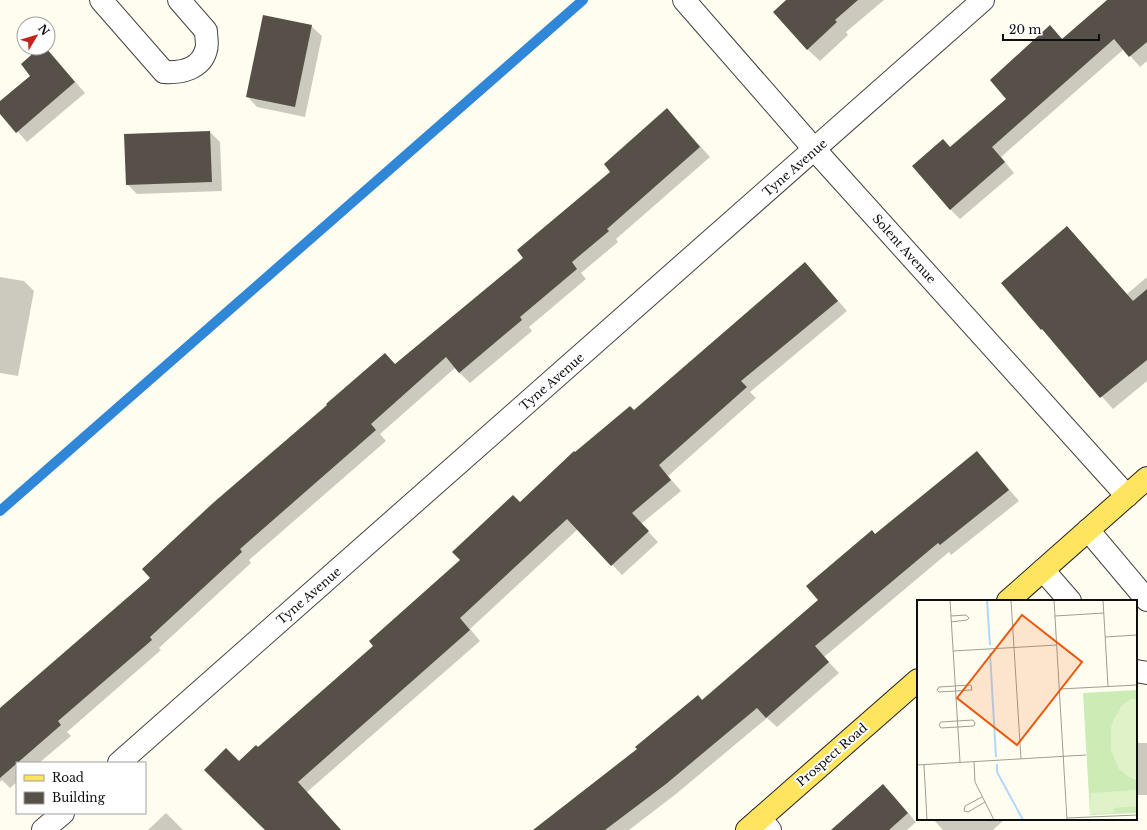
<svg xmlns="http://www.w3.org/2000/svg" width="1147" height="830" viewBox="0 0 1147 830" font-family="'Libre Baskerville',serif">
  <style>
    .shadow { fill: #0003 }
    .lines { fill: none; stroke-linecap: round; stroke-linejoin: round }
    .stream { stroke: #3187d7; stroke-width: 10 }
    .building { fill: #575049 }
    .minor-casing { stroke: #414141; stroke-width: 24 }
    .major-casing { stroke: #1f1f1f; stroke-width: 24 }
    .minor { stroke: #fff; stroke-width: 22 }
    .major { stroke: #ffe55f; stroke-width: 22 }
    .labels { text-anchor: middle; stroke-width: 4; stroke-linejoin: round; paint-order: stroke }
    .street-label { font-size: 12px; fill: #0e0e0e; stroke: #fff }
    .inset-river { fill: none; stroke: #afd8fa; stroke-width: 2 }
    .inset-road { fill: none; stroke: #9f9d95; stroke-width: 1 }
    .view { fill: #e8590c; fill-opacity: 0.15; stroke: #e8590c; stroke-width: 2 }
    .inset-edge { fill: none; stroke: #0e0e0e; stroke-width: 2 }
  </style>
  <rect width="100%" height="100%" fill="#fffdef"/>
  <g class="shadow">
    <polygon points="787,0 884,0 846,32 848,35 820,61 807,49"/>
    <polygon points="1108,0 1147,0 1147,61 1140,67 1124,49 1001,157 1014,173 960,219 950,209 950,148 1008,99 1050,27 1063,40"/>
    <polygon points="311,26 322,36 305,117 257,107 247,96"/>
    <polygon points="41,48 45,48 53,56 85,93 27,142 0,112 0,103 32,76"/>
    <polygon points="667,109 710,157 616,239 618,242 581,273 586,279 529,327 532,331 470,383 455,368 380,434 386,441 249,560 251,563 159,648 161,650 67,732 71,736 39,763 17,763 17,782 10,788 2,780 0,782 0,709 396,365 524,258 612,172"/>
    <polygon points="210,132 220,142 222,191 137,194 127,184"/>
    <polygon points="1067,227 1127,294 1147,277 1147,381 1113,409 1002,284"/>
    <polygon points="805,263 847,311 750,392 756,398 668,476 681,491 641,524 658,542 622,575 578,529 470,629 480,641 307,792 341,830 266,830 239,763 258,749 375,646 520,503 575,453 634,411"/>
    <polygon points="0,277 24,281 34,291 18,376 0,373"/>
    <polygon points="977,452 1019,501 951,555 949,552 824,657 839,673 777,727 767,718 676,794 629,830 540,830 703,701 819,600 875,535"/>
    <rect x="1136" y="743" width="11" height="52"/>
    <polygon points="891,793 916,822 907,830 836,830"/>
    <polygon points="166,813 183,830 148,830"/>
    <polygon points="933,819 1005,819 993,830 943,830"/>
  </g>
  <g class="lines">
    <polyline class="stream" points="0,511 583,0"/>
  </g>
  <g class="building">
    <polygon points="786,0 858,0 835,20 837,22 807,50 773,12"/>
    <polygon points="1107,0 1147,0 1147,42 1129,57 1114,39 992,147 1005,162 950,210 912,166 943,139 950,147 1006,99 990,80 1050,25 1062,39"/>
    <polygon points="263,15 312,25 295,107 246,97"/>
    <polygon points="39,48 46,48 75,82 16,133 0,114 0,101 30,76 21,64"/>
    <polygon points="667,108 700,147 607,229 609,231 572,262 577,269 520,317 522,320 459,373 446,357 371,424 376,430 240,549 242,552 150,637 152,640 58,721 61,725 0,778 0,708 150,578 142,569 213,503 327,405 326,404 385,353 395,364 523,258 517,250 610,172 604,164"/>
    <polygon points="210,131 212,182 126,185 124,134"/>
    <polygon points="1067,226 1133,301 1147,289 1147,360 1100,398 1042,329 1041,330 1001,283"/>
    <polygon points="805,262 838,301 741,381 747,387 659,465 671,480 632,513 649,531 611,566 567,519 460,618 470,630 298,782 341,830 265,830 204,770 226,748 239,761 256,745 258,747 373,646 369,641 460,560 452,552 513,495 520,502 574,451 575,452 630,406 634,410"/>
    <polygon points="977,451 1009,490 940,545 938,543 815,646 829,662 766,718 757,708 666,784 605,830 533,830 637,749 635,747 698,695 702,700 818,600 806,586 872,530 875,534"/>
    <polygon points="883,784 908,813 889,830 831,830"/>
  </g>
  <g class="lines">
    <g class="minor-casing">
      <g id="minor">
        <path d="M101,0L164,72C181,73 201,69 206,50C208,45 206,37 206,31L179,0"/>
        <polyline points="684,0 815,150 1127,496"/>
        <polyline points="1088,530 1147,600"/>
        <polyline points="1043,570 1070,601"/>
        <polyline points="1136,671 1147,673"/>
        <polyline points="119,763 983,0"/>
        <polyline points="760,819 770,830"/>
        <polyline points="43,830 63,813"/>
      </g>
    </g>
    <g class="major-casing">
      <g id="major">
        <polyline points="1008,601 1147,478"/>
        <polyline points="747,830 918,680"/>
      </g>
    </g>
    <use href="#minor" class="minor"/>
    <use href="#major" class="major"/>
  </g>
  <g class="labels">
    <g class="street-label">
      <text transform="translate(795 168) rotate(-41)" y="4">Tyne Avenue</text>
      <text transform="translate(904 249) rotate(48)" y="4">Solent Avenue</text>
      <text transform="translate(552 382) rotate(-41)" y="4">Tyne Avenue</text>
      <text transform="translate(309 596) rotate(-41)" y="4">Tyne Avenue</text>
      <text transform="translate(832 755) rotate(-41)" y="4">Prospect Road</text>
    </g>
  </g>
  <g transform="translate(917 600)">
    <rect width="220" height="220" fill="#fffdef"/>
    <path d="M220,90V213L173,215L166,93Z" fill="#cdecb5"/>
    <path d="M214,99H220V180L212,177L202,169L194,150V127L197,119L205,105ZM219,190L220,206L196,208L198,213L173,214L174,193Z" fill="#e0f3c8"/>
    <path class="inset-river" d="M70,0L73,45M73,53L79,157M80,164V172L106,220"/>
    <path class="inset-road" d="M33,0L43,162M94,0L104,159M137,0L150,220M186,0L191,86M34,16L49,15L52,18L50,20L34,22M138,16L187,13M188,37L220,35M36,51L140,45M54,85L55,90L22,92L20,90L22,87ZM143,89L220,85M56,120L58,123L57,126L24,128L22,125L24,122ZM57,162L58,182L77,220M0,165L169,155M7,165L10,220M65,197L48,206L47,211L51,212L68,202M150,218L220,215"/>
    <path class="view" d="M105,15L165,62L100,145L40,98Z"/>
    <rect width="220" height="220" class="inset-edge"/>
  </g>
  <rect x="16" y="762" width="130" height="52" fill="#ffffff" stroke="#9f9f9f"/>
  <rect x="24" y="775" width="20" height="6" fill="#ffe55f" stroke="#9f9f9f"/>
  <text x="52" y="782" font-size="12" fill="#0e0e0e">Road</text>
  <rect x="24" y="792" width="20" height="12" fill="#575049" stroke="#9f9f9f"/>
  <text x="52" y="802" font-size="12" fill="#0e0e0e">Building</text>
  <g transform="translate(36 36) rotate(52)"><circle r="19" fill="#ffffff" stroke="#9f9f9f"/>
  <path d="M0-3L7 15L0 10L-7 15Z" fill="#c8221c"/>
  <text y="-6" font-size="11" font-weight="bold" text-anchor="middle" fill="#0e0e0e">N</text>
  </g>
  <path d="M1003 34v6h96v-6" fill="none" stroke="#0e0e0e" stroke-width="2"/>
  <text x="1009" y="34" font-size="12" fill="#0e0e0e" stroke="#ffffff" stroke-width="3" paint-order="stroke">20 m</text>
</svg>
